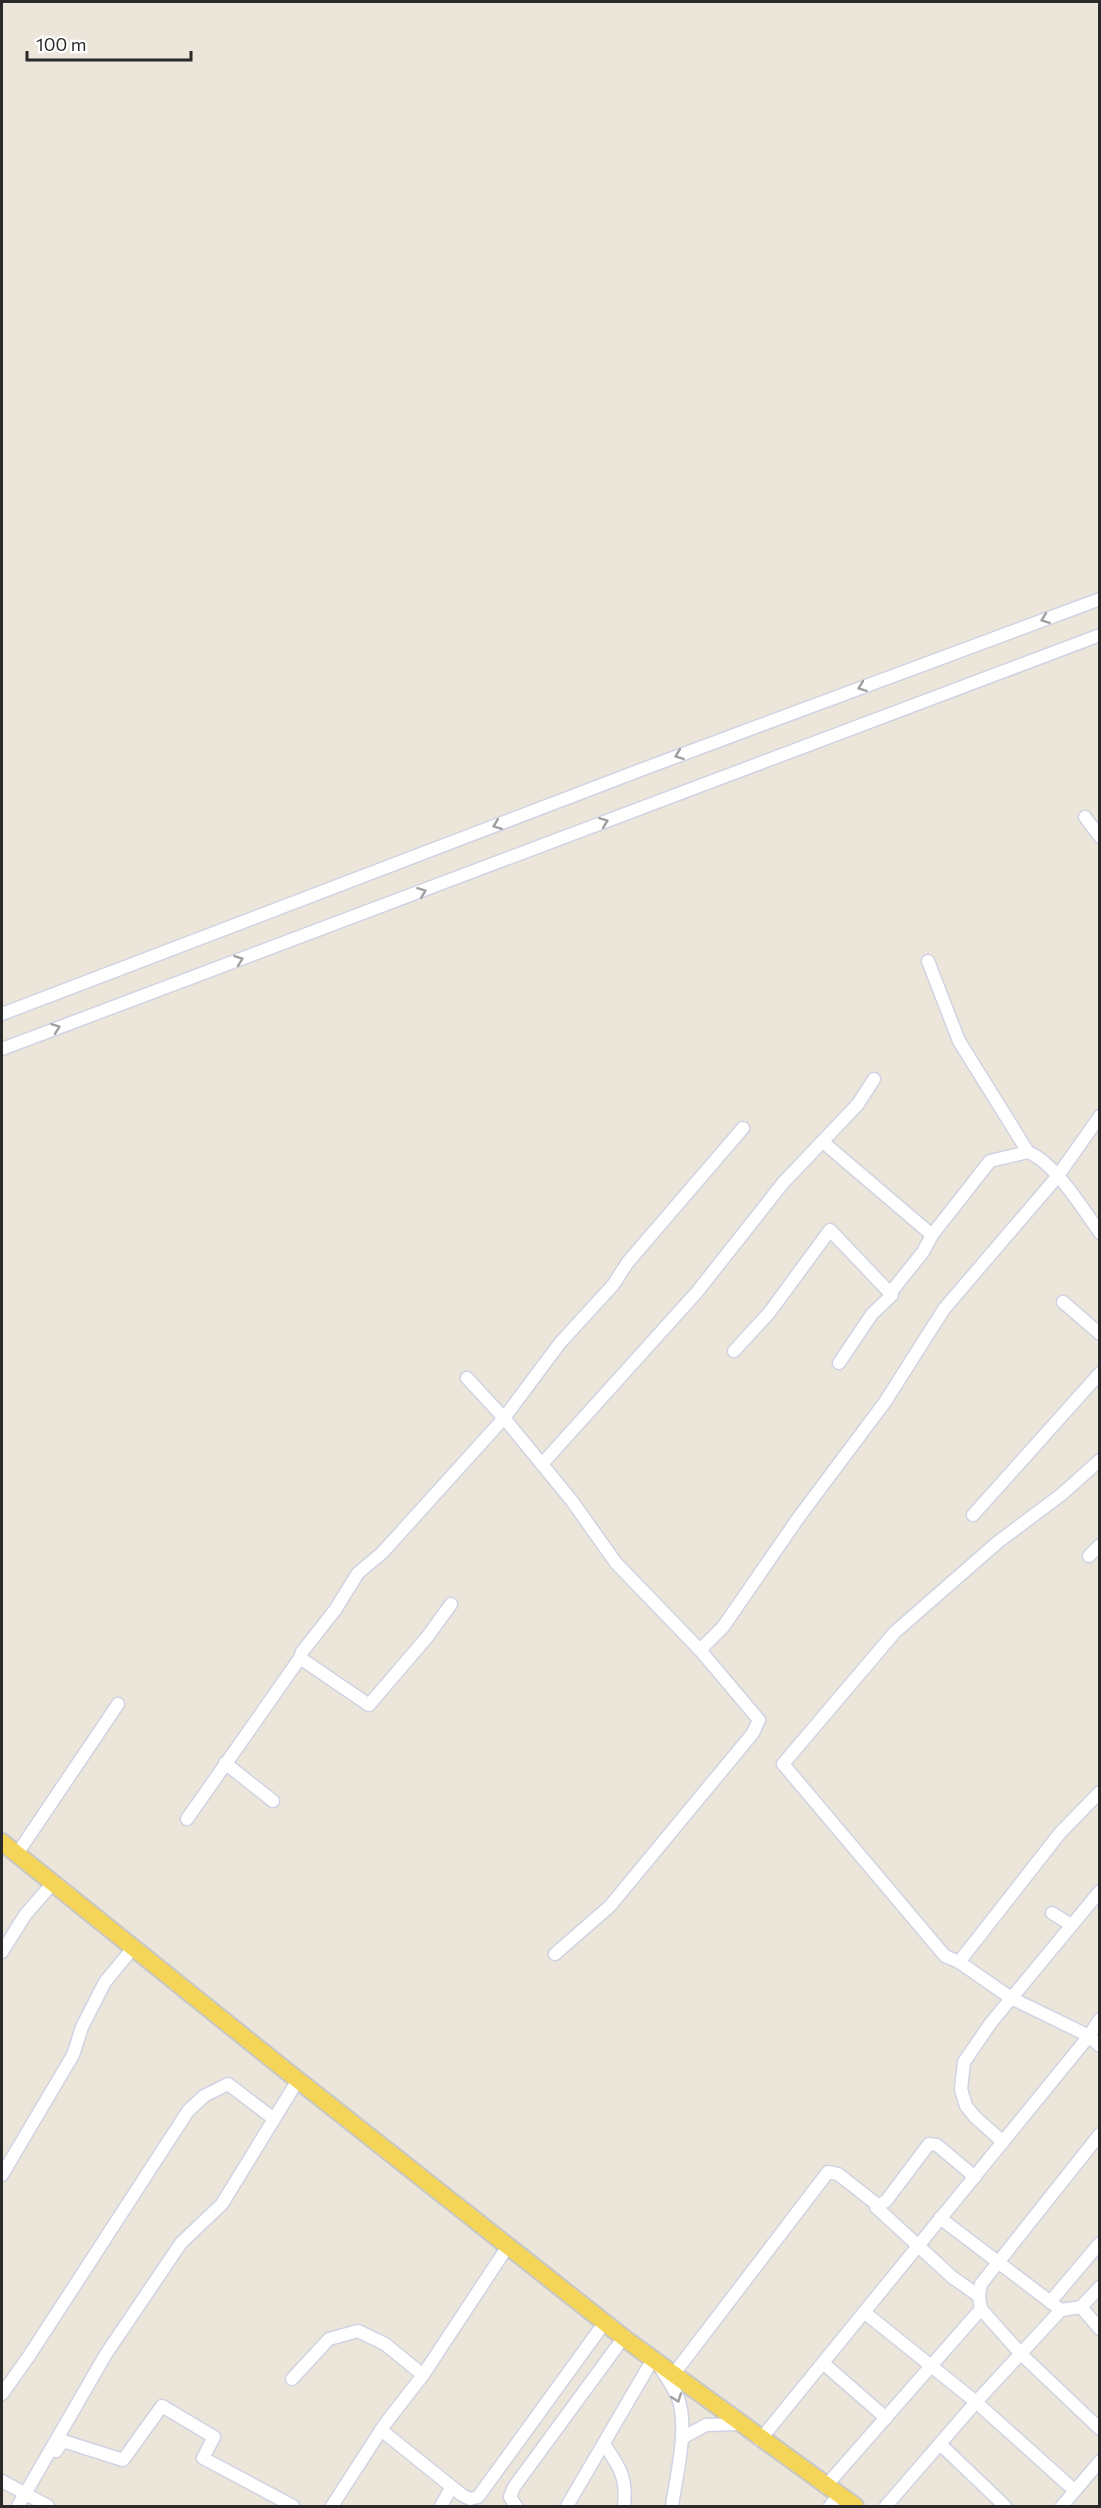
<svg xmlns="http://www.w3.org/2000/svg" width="1101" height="2508" viewBox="0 0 1101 2508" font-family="Commissioner,sans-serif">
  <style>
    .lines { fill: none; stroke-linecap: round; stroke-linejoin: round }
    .minor-casing { stroke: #d0d3e3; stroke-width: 15 }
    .major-casing { stroke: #c7c7c7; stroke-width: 20 }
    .minor { stroke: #fff; stroke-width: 12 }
    .major { stroke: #f4d558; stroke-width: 16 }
    .oneway { stroke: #9f9f9f }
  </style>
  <rect width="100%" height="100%" fill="#ece5da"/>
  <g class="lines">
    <g class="minor-casing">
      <g id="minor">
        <polyline points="1085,817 1100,837"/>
        <path d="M928,961L959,1041L1028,1152C1055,1163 1083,1209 1100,1233"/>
        <polyline points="2,1014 659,763 1100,599"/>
        <polyline points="2,1049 1100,635"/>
        <polyline points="823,1142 932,1235"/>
        <polyline points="891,1292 923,1252 932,1235 990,1161 1028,1152"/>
        <polyline points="1063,1302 1100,1334"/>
        <polyline points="734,1351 769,1313 830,1230 892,1295 872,1314 839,1363"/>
        <polyline points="467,1378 504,1418 572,1501 616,1563 700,1650 759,1720 753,1733 610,1906 555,1954"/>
        <polyline points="1100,1460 1062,1494 998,1542 895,1632 783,1764 945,1956 959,1962 1011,1998 1089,2036 1100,2046"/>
        <polyline points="542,1464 697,1292 783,1183 858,1104 874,1079"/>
        <polyline points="973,1515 1100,1373"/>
        <polyline points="1089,1556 1100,1545"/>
        <polyline points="700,1650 723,1627 799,1517 885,1402 944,1309 1057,1177 1100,1116"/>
        <polyline points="300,1658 369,1705 428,1636 451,1604"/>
        <polyline points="225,1763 273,1801"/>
        <polyline points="187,1819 300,1658 302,1652 335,1610 358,1573 382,1553 504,1418 560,1343 613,1285 628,1262 743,1128"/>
        <polyline points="17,1854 118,1704"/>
        <polyline points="1052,1913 1071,1925"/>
        <polyline points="2,1952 25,1915 52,1884"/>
        <polyline points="959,1962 1060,1833 1100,1792"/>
        <polyline points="1100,2134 981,2284 979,2296 981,2309 1021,2354 1100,2429"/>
        <polyline points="1003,2142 975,2117 966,2106 961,2089 964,2062 990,2024 1100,1891"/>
        <polyline points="2,2175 73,2055 82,2027 105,1982 133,1948"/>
        <polyline points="876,2207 886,2201 929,2144 937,2145 975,2177"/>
        <polyline points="940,2218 1061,2310 1081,2307 1100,2287"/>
        <polyline points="1050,2302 1100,2243"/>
        <polyline points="1081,2307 1100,2329"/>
        <polyline points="864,2312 976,2402 1074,2490"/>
        <polyline points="823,2363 886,2418"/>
        <path d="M661,2369C667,2378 674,2388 678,2398C689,2428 676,2476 672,2506"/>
        <polyline points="673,2375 828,2172 838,2174 875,2203 876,2207 952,2277 979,2296"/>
        <polyline points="292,2379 329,2339 358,2331 385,2344 423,2375 508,2246"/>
        <polyline points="2,2394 29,2356 188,2111 204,2096 228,2084 274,2119"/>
        <polyline points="381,2430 462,2495 470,2499 478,2497 605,2322"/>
        <polyline points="682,2438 706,2425 740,2424"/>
        <polyline points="760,2440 1089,2036 1100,2019"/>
        <path d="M604,2444C620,2468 627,2477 624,2506"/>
        <polyline points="940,2444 1005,2506"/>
        <polyline points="56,2451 63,2441 123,2460 162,2406 214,2437 203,2458 293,2506"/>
        <polyline points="2,2481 48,2506"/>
        <polyline points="825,2487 981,2309"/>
        <polyline points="18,2506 106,2354 181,2243 222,2204 298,2080"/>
        <polyline points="332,2506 385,2424 423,2375"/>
        <polyline points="441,2506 451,2488"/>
        <polyline points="516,2506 510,2497 514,2487 624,2337"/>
        <polyline points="567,2506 653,2359"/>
        <polyline points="830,2506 838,2496"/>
        <polyline points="886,2506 976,2402 1061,2310"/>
        <polyline points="1062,2506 1100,2461"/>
      </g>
    </g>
    <g class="major-casing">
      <polyline id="major" points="2,1842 279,2065 628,2341 855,2506"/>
    </g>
    <use href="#minor" class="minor"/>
    <use href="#major" class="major"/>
  </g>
  <defs><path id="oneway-chevron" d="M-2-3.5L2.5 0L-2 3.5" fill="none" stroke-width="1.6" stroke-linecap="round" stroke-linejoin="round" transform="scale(1.5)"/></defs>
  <g class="oneway">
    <use href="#oneway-chevron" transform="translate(1045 619) rotate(160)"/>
    <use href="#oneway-chevron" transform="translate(862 687) rotate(160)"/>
    <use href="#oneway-chevron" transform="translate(679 755) rotate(160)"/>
    <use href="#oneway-chevron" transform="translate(604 822) rotate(-21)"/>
    <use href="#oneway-chevron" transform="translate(497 825) rotate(159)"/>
    <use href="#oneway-chevron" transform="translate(422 892) rotate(-21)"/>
    <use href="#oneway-chevron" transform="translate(239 960) rotate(-20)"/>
    <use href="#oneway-chevron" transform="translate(56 1028) rotate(-20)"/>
    <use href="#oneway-chevron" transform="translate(677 2398) rotate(70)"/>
  </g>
  <rect width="1101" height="2508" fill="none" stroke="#292929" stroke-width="6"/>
  <path d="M27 51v9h164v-9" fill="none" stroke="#292929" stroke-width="3"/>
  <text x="36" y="51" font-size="18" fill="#292929" stroke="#ffffff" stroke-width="4.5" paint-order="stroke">100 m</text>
</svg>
